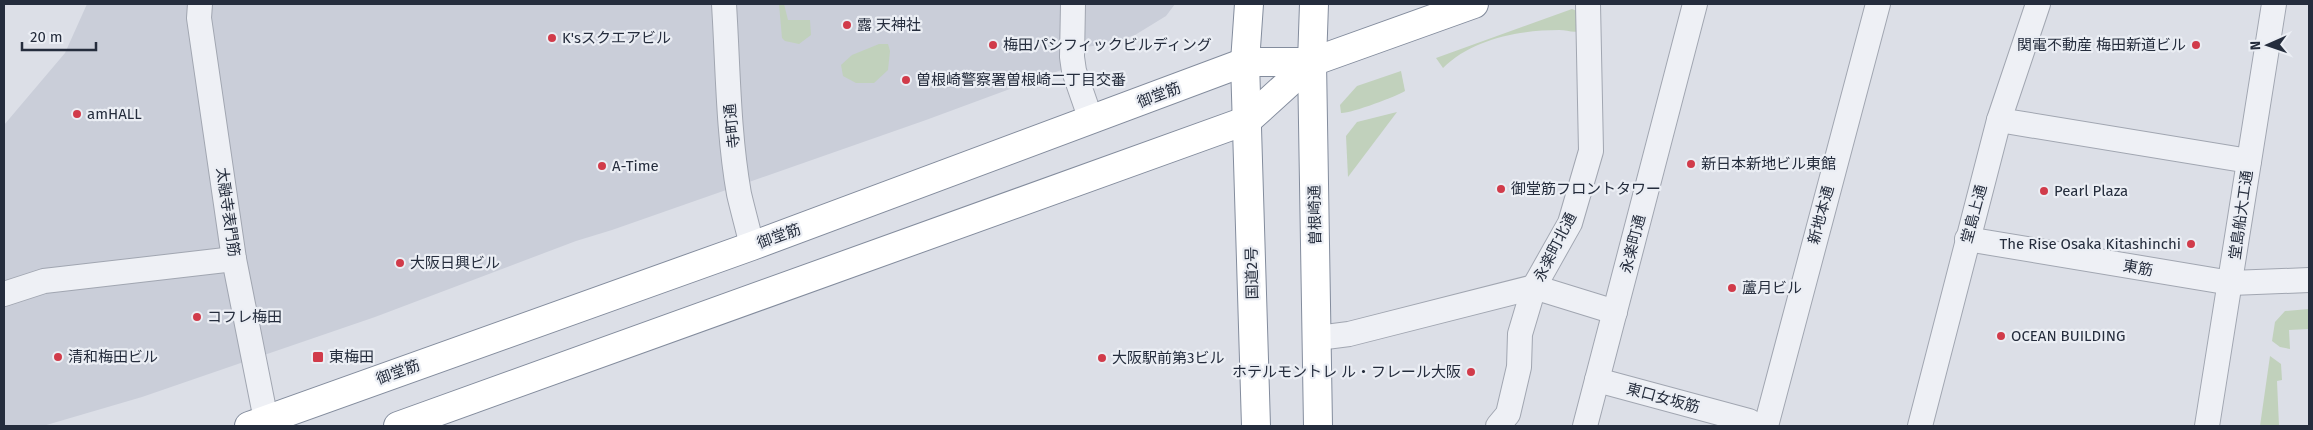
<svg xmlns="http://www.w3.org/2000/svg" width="2313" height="430" viewBox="0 0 2313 430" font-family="'Fira Sans','Noto Sans JP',sans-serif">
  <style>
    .built { fill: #caced9 }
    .green { fill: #c1d1bc }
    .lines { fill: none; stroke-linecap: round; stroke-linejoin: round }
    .minor-casing { stroke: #a1a6b1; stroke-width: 26 }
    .highway-casing { stroke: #838c9d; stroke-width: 30 }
    .minor { stroke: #eef0f5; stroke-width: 24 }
    .highway { stroke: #fff; stroke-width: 28 }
    .poi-dot { fill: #d13b4a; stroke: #ebeef4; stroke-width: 2 }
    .labels { text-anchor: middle; stroke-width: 4.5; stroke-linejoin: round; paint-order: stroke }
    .poi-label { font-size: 15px; fill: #252d3d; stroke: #ebeef4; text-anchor: start }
    .street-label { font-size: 15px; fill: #252d3d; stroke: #ebeef4 }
  </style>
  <rect width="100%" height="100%" fill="#dcdfe7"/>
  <polygon class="built" points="87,4 1175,4 1166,16 1135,35 1111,43 1080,48 1064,69 926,120 612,230 576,241 375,317 142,397 43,426 4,426 4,125 65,53"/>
  <g class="green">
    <polygon points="779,4 784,4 788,20 810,20 811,35 799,44 785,41 782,38"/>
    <path d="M1572,9L1577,11L1581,31C1572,33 1567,30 1559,30C1519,30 1472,39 1443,68L1436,58Z"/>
    <polygon points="879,44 888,44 890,51 888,70 874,83 856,83 843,76 841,65 852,55"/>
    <path d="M1401,71L1405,91C1398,96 1349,114 1341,113L1340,105L1357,86Z"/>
    <polygon points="1397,112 1348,177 1346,136 1357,122"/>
    <polygon points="2309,309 2309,329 2289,330 2290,349 2280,347 2272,341 2275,322 2285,311"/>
    <polygon points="2270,356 2281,364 2282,380 2277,381 2279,426 2260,426"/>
  </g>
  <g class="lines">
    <g class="minor-casing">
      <g id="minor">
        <polyline points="200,4 199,18 234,259 266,420"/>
        <path d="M724,4C728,67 728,132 739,194C743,211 748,229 752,246"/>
        <polyline points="1073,4 1072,57 1074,71 1091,120"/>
        <polyline points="1999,120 2249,161"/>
        <polyline points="1967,239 2231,283 2309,280"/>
        <polyline points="4,294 44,281 234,259"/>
        <polyline points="1318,338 1349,334 1534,287 1615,312"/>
        <polyline points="1597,380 1749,421 1757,426"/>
        <polyline points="1498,426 1508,414 1519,367 1520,334 1534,287 1570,223 1591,151 1588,4"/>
        <polyline points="1585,426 1695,4"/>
        <polyline points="1766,426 1878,4"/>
        <polyline points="1920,426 1999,120 2038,4"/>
        <polyline points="2207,426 2274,4"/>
      </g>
    </g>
    <g class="highway-casing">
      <g id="highway">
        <polyline points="1249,4 1245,62 1256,426"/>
        <polyline points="1314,4 1312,62 1318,426"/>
        <polyline points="249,426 752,246 1245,62 1312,62 1474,4"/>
        <polyline points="398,426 1248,120 1312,62"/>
      </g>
    </g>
    <use href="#minor" class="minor"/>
    <use href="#highway" class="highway"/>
  </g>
  <g class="poi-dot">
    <circle cx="847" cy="25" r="5"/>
    <circle cx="552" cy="38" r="5"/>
    <circle cx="993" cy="45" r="5"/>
    <circle cx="2196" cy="45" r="5"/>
    <circle cx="906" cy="80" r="5"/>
    <circle cx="77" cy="114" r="5"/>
    <circle cx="1691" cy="164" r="5"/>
    <circle cx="602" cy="166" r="5"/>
    <circle cx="1501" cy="189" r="5"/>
    <circle cx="2044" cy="191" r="5"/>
    <circle cx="2191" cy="244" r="5"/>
    <circle cx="400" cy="263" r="5"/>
    <circle cx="1732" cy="288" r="5"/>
    <circle cx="197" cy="317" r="5"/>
    <circle cx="2001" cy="336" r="5"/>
    <circle cx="58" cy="357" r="5"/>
    <rect x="312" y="351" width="12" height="12" rx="2.5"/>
    <circle cx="1102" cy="358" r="5"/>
    <circle cx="1471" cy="372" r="5"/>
  </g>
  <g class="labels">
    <g class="poi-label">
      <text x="857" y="30">露 天神社</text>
      <text x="562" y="43">K'sスクエアビル</text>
      <text x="1003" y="50">梅田パシフィックビルディング</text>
      <text x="2186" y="50" text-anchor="end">関電不動産 梅田新道ビル</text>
      <text x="916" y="85">曽根崎警察署曽根崎二丁目交番</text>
      <text x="87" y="119">amHALL</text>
      <text x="1701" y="169">新日本新地ビル東館</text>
      <text x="612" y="171">A-Time</text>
      <text x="1511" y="194">御堂筋フロントタワー</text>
      <text x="2054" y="196">Pearl Plaza</text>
      <text x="2181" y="249" text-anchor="end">The Rise Osaka Kitashinchi</text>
      <text x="410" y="268">大阪日興ビル</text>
      <text x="1742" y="293">蘆月ビル</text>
      <text x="207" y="322">コフレ梅田</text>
      <text x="2011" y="341">OCEAN BUILDING</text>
      <text x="68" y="362">清和梅田ビル</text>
      <text x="329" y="362">東梅田</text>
      <text x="1112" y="363">大阪駅前第3ビル</text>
      <text x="1461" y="377" text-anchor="end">ホテルモントレ ル・フレール大阪</text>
    </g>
    <g class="street-label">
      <text transform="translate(1159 95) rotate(-21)" y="5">御堂筋</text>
      <text transform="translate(732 126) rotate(-96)" y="5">寺町通</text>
      <text transform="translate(228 212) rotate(82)" y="5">太融寺表門筋</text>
      <text transform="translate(1974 214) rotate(-75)" y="5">堂島上通</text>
      <text transform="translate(1315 215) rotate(-91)" y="5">曽根崎通</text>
      <text transform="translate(1821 215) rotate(-75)" y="5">新地本通</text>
      <text transform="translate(2241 215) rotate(-82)" y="5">堂島船大工通</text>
      <text transform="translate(779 236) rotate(-20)" y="5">御堂筋</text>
      <text transform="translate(1633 244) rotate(-76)" y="5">永楽町通</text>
      <text transform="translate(1555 247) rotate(-63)" y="5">永楽町北通</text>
      <text transform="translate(2138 268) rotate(10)" y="5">東筋</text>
      <text transform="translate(1252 273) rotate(-91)" y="5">国道2号</text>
      <text transform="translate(398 372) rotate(-20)" y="5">御堂筋</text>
      <text transform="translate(1663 398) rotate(15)" y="5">東口女坂筋</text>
    </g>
  </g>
  <rect width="2313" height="430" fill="none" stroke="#252d3d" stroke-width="10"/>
  <g transform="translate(2268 45) rotate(268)" stroke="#ebeef4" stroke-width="4" paint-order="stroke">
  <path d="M0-4L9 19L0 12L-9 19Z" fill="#252d3d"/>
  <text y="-8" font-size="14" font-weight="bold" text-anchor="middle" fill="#252d3d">N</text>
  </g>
  <path d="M22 42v8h74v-8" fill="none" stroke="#252d3d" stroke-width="2.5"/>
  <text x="30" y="42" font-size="15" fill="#252d3d" stroke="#ebeef4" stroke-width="4" paint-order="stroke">20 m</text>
</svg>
